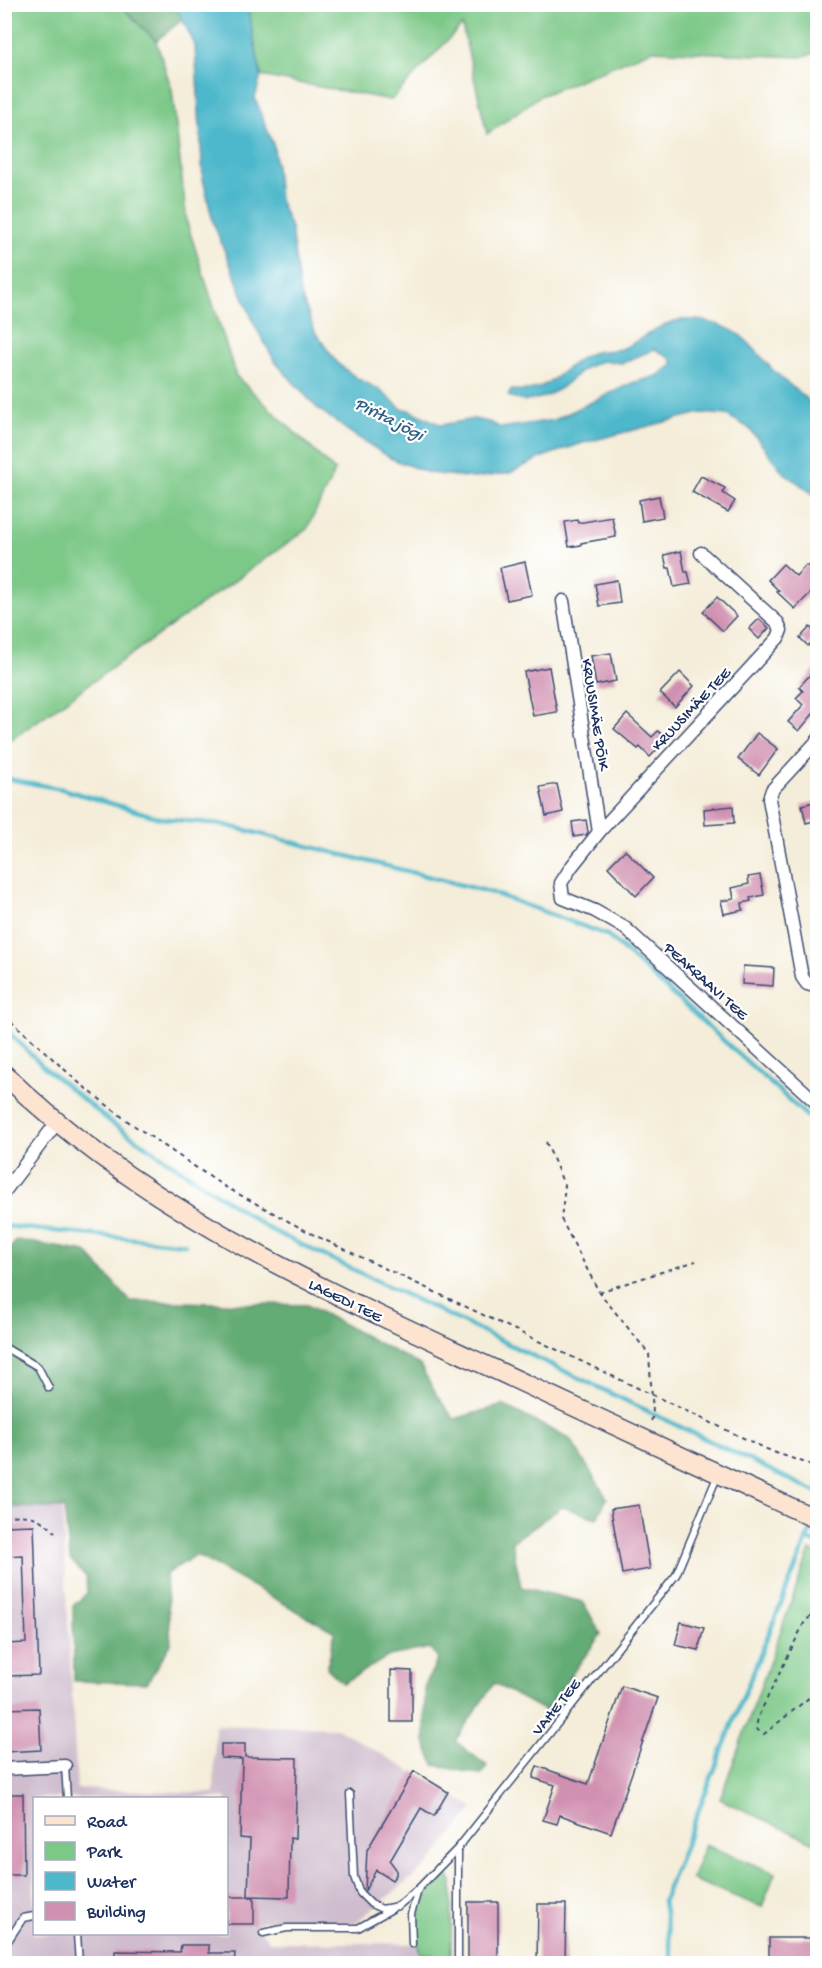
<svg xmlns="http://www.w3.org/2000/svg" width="822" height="1968" viewBox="0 0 822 1968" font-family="'Gochi Hand',sans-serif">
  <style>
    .industrial { fill: #cfbdce; fill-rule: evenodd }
    .green { fill: #7bc887; stroke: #4b7c72; stroke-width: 1.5 }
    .forest { fill: #64ac74; stroke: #406e69; stroke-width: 1.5 }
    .water { fill: #4eb8cb; stroke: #347494; stroke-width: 1.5 }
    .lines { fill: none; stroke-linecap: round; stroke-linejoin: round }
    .stream { stroke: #4eb8cb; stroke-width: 4.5 }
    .building { fill: #d090b0 }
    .lane-casing { stroke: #3c4c70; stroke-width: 9 }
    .street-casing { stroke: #3c4c70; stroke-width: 15 }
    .secondary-casing { stroke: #3c4c70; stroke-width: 21 }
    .path { stroke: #3c4c70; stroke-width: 2; stroke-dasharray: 4.5 4.5; stroke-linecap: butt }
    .lane { stroke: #fff; stroke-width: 6 }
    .street { stroke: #fff; stroke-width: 12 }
    .secondary { stroke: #fde4d1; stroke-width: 18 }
    .labels { text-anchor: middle; stroke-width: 4.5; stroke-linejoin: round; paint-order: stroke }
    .street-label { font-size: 16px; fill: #1b2f5e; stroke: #fff }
    .water-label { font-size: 18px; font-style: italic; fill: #2d5f84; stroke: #fff }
  </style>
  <rect width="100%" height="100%" fill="#fff"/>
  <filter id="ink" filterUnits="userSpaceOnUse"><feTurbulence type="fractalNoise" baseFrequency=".0167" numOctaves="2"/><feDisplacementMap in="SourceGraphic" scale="12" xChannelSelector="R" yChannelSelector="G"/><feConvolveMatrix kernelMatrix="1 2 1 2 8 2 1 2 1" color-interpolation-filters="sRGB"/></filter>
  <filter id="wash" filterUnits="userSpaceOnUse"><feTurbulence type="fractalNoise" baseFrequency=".008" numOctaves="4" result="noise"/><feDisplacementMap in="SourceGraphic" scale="24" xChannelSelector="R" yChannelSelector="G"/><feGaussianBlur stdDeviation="1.35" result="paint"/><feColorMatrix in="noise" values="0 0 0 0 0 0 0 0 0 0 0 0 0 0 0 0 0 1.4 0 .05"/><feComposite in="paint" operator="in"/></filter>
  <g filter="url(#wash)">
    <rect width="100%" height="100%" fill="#f4edd9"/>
    <path class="industrial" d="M4,1336L54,1357L77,1789L214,1793L215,1725L337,1728L474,1808L429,1864L355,1923L263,1921L256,1924L270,1942L437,1944V1963H5ZM34,1798H226V1934H34Z"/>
    <g class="green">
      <polygon points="29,4 120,5 156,41 172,90 187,223 236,376 335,471 307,529 5,744 4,8"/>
      <polygon points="247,5 817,5 817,53 799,57 652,50 540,96 487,134 462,25 391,100 261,76"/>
      <polygon points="810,1550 818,1554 817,1844 720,1799"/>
      <polygon points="705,1845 775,1873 762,1907 691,1879"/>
      <path d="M444,1875H448L452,1881L451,1963H432V1954H422L419,1950C412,1923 423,1893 444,1875Z"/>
    </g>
    <g class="forest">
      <polygon points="120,5 175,5 183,19 156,41"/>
      <polygon points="17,1240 86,1252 130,1301 307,1305 420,1365 439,1399 454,1419 503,1405 570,1439 607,1498 597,1518 562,1507 512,1542 521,1587 583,1602 601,1634 545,1711 494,1683 455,1741 487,1766 481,1775 434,1765 425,1742 425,1685 438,1659 430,1648 389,1656 343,1683 327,1668 335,1632 196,1555 166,1574 171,1644 147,1683 74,1681 73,1606 87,1593 86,1577 70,1559 64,1508 5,1507 5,1259 6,1254"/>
    </g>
    <path class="water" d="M175,5H247L261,76L255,98L274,147L279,199L291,228L300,293L315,332L337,363L357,378L380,390L402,409L410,410L441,425L474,419L489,422L501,428L554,420L632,383L657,376L674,364L670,358L655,349L622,363L602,361L585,368L561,388L545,397L525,401L508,396L511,390C548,394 555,374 583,357C598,347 612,354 626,347C640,340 660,324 675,321C696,317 723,323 741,336C752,345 762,358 772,369C786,383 803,395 817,408V497L782,471L749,428L727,415L700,413L583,443L545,456L510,473L475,478L429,473L392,459L351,433L316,407L276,363L255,326L213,222L203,179L195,45Z"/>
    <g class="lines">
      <g class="stream">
        <polyline points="4,778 62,789 160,818 225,825 493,893 607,935 818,1126"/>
        <polyline points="4,1028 46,1069 112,1123 269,1229 818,1493"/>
        <polyline points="4,1226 185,1244"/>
        <polyline points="806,1539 818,1544"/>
        <polyline points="673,1964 663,1901 741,1702 810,1532"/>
      </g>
    </g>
    <g id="blocks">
      <g class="building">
        <polygon points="701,476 725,488 723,493 735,501 728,512 692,492"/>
        <polygon points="659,496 663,517 642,521 639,500"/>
        <polygon points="612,517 616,537 581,543 581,545 569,547 565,522 577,520 578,523"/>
        <polygon points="681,551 685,572 688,572 691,584 674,587 670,568 667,568 664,555"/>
        <polygon points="525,562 532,595 507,600 500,568"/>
        <polygon points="783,564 796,576 806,565 818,575 818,585 795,609 777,592 779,591 768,580"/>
        <polygon points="617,580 620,603 599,606 595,584"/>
        <polygon points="717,597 737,616 723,631 703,612"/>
        <polygon points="759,619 769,628 759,639 749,629"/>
        <polygon points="810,627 818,635 808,646 800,638"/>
        <polygon points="611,653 616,681 596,685 591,656"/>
        <polygon points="818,666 818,708 799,731 788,722 803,705 796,698 803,691 799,687"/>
        <polygon points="549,667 557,712 533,716 524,672"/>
        <polygon points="680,672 694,686 675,707 660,693"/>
        <polygon points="627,714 652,737 658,731 667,739 650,757 640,747 638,749 614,729"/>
        <polygon points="757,733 778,749 759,775 738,759"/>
        <polygon points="557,784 563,812 546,816 540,787"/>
        <polygon points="818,801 818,820 806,823 802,805"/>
        <polygon points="733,806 734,823 705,825 704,809"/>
        <polygon points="586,820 588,832 586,835 574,837 572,822"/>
        <polygon points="625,850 653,878 636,896 608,867"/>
        <polygon points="760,875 764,895 750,898 751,901 742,903 743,910 724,914 721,901 734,899 732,888 749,884 748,877"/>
        <polygon points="743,966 774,968 773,986 742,984"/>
        <polygon points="639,1505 650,1569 622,1574 611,1509"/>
        <polygon points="34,1525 39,1675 4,1676 4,1644 26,1643 23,1555 4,1556 4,1526"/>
        <polygon points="681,1622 704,1628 698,1650 675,1645"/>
        <polygon points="391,1670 412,1671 412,1722 391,1722"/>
        <polygon points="622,1686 658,1698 611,1833 560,1815 557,1824 543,1820 555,1785 533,1778 537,1766 588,1784"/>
        <polygon points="39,1708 41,1750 4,1752 4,1709"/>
        <polygon points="221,1744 245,1744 245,1757 297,1758 295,1839 290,1838 289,1897 248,1896 250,1839 240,1838 242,1759 221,1758"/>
        <polygon points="414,1771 448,1792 434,1816 421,1808 390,1861 396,1869 396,1875 392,1880 376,1870 365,1891 367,1850"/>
        <polygon points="4,1794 23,1794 24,1875 4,1875"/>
        <rect x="226" y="1897" width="28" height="27"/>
        <rect x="468" y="1902" width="30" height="62"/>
        <polygon points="538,1904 566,1904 565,1964 537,1964"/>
        <rect x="769" y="1938" width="49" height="26"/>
        <polygon points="181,1945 209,1945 209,1953 235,1953 234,1964 115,1964 115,1951 180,1952"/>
      </g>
    </g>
  </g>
  <g filter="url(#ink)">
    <use href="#blocks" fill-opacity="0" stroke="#3c4c70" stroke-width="1.5"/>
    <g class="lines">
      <g class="lane-casing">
        <g id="lane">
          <polyline points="4,1347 38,1367 49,1388"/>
          <polyline points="65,1766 67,1798"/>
          <polyline points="350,1794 354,1877 360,1893 371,1904 382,1909 398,1906 418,1889 458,1848"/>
          <polyline points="263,1933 287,1928 358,1928 392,1909"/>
          <polyline points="77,1934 79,1964"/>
          <polyline points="412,1944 411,1914 418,1890"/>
          <polyline points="4,1947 23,1918 34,1916"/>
          <polyline points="458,1964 458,1848 676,1575 717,1477"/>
        </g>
      </g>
      <g class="street-casing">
        <g id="street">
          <polyline points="701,553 778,623 781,630 778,638 599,832 572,866 561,883 563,898 595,911 625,928 818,1104"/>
          <polyline points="563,601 599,832"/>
          <polyline points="818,740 772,790 769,799 802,977 807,984 818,987"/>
          <polyline points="4,1192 58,1121"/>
          <polyline points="4,1769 65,1766"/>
        </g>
      </g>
      <g class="secondary-casing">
        <path id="secondary" d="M4,1074C135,1203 305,1281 470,1358C586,1412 701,1466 818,1520"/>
      </g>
      <g class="path">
        <polyline points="4,1014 78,1082 126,1120 222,1185 310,1233 773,1452 818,1467"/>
        <polyline points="546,1142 565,1187 561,1219 599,1292 649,1354 653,1413 651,1423"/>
        <polyline points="599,1292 696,1261"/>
        <path d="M4,1516C30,1515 36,1514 55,1532"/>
        <polyline points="818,1611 805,1621 758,1717 756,1729 764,1734 810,1697 818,1695"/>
      </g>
      <use href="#lane" class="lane"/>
      <use href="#street" class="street"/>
      <use href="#secondary" class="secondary"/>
    </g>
  </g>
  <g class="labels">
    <g class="street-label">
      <text transform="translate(690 708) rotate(-47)" y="6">KRUUSIMÄE TEE</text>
      <text transform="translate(597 714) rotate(81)" y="6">KRUUSIMÄE PÕIK</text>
      <text transform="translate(707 980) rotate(42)" y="6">PEAKRAAVI TEE</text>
      <text transform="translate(346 1299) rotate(26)" y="6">LAGEDI TEE</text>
      <text transform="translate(555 1706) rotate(-51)" y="6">VAHE TEE</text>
    </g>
    <g class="water-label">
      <text transform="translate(390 418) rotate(27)" y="6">Pirita jõgi</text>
    </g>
  </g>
  <rect width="822" height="1968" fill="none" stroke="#fff" stroke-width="24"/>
  <rect x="33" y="1797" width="195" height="138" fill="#ffffff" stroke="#a4acbf" stroke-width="1.5"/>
  <rect x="45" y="1816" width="30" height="9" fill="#fde4d1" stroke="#a4acbf" stroke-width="1.5"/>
  <text x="87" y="1827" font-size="18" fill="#1b2f5e">Road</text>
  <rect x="45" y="1842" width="30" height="18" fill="#7bc887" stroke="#a4acbf" stroke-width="1.5"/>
  <text x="87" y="1857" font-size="18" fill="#1b2f5e">Park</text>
  <rect x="45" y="1872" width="30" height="18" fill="#4eb8cb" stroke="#a4acbf" stroke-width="1.5"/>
  <text x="87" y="1887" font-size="18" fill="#1b2f5e">Water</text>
  <rect x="45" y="1902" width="30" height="18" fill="#d090b0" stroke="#a4acbf" stroke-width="1.5"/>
  <text x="87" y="1917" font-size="18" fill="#1b2f5e">Building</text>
</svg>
